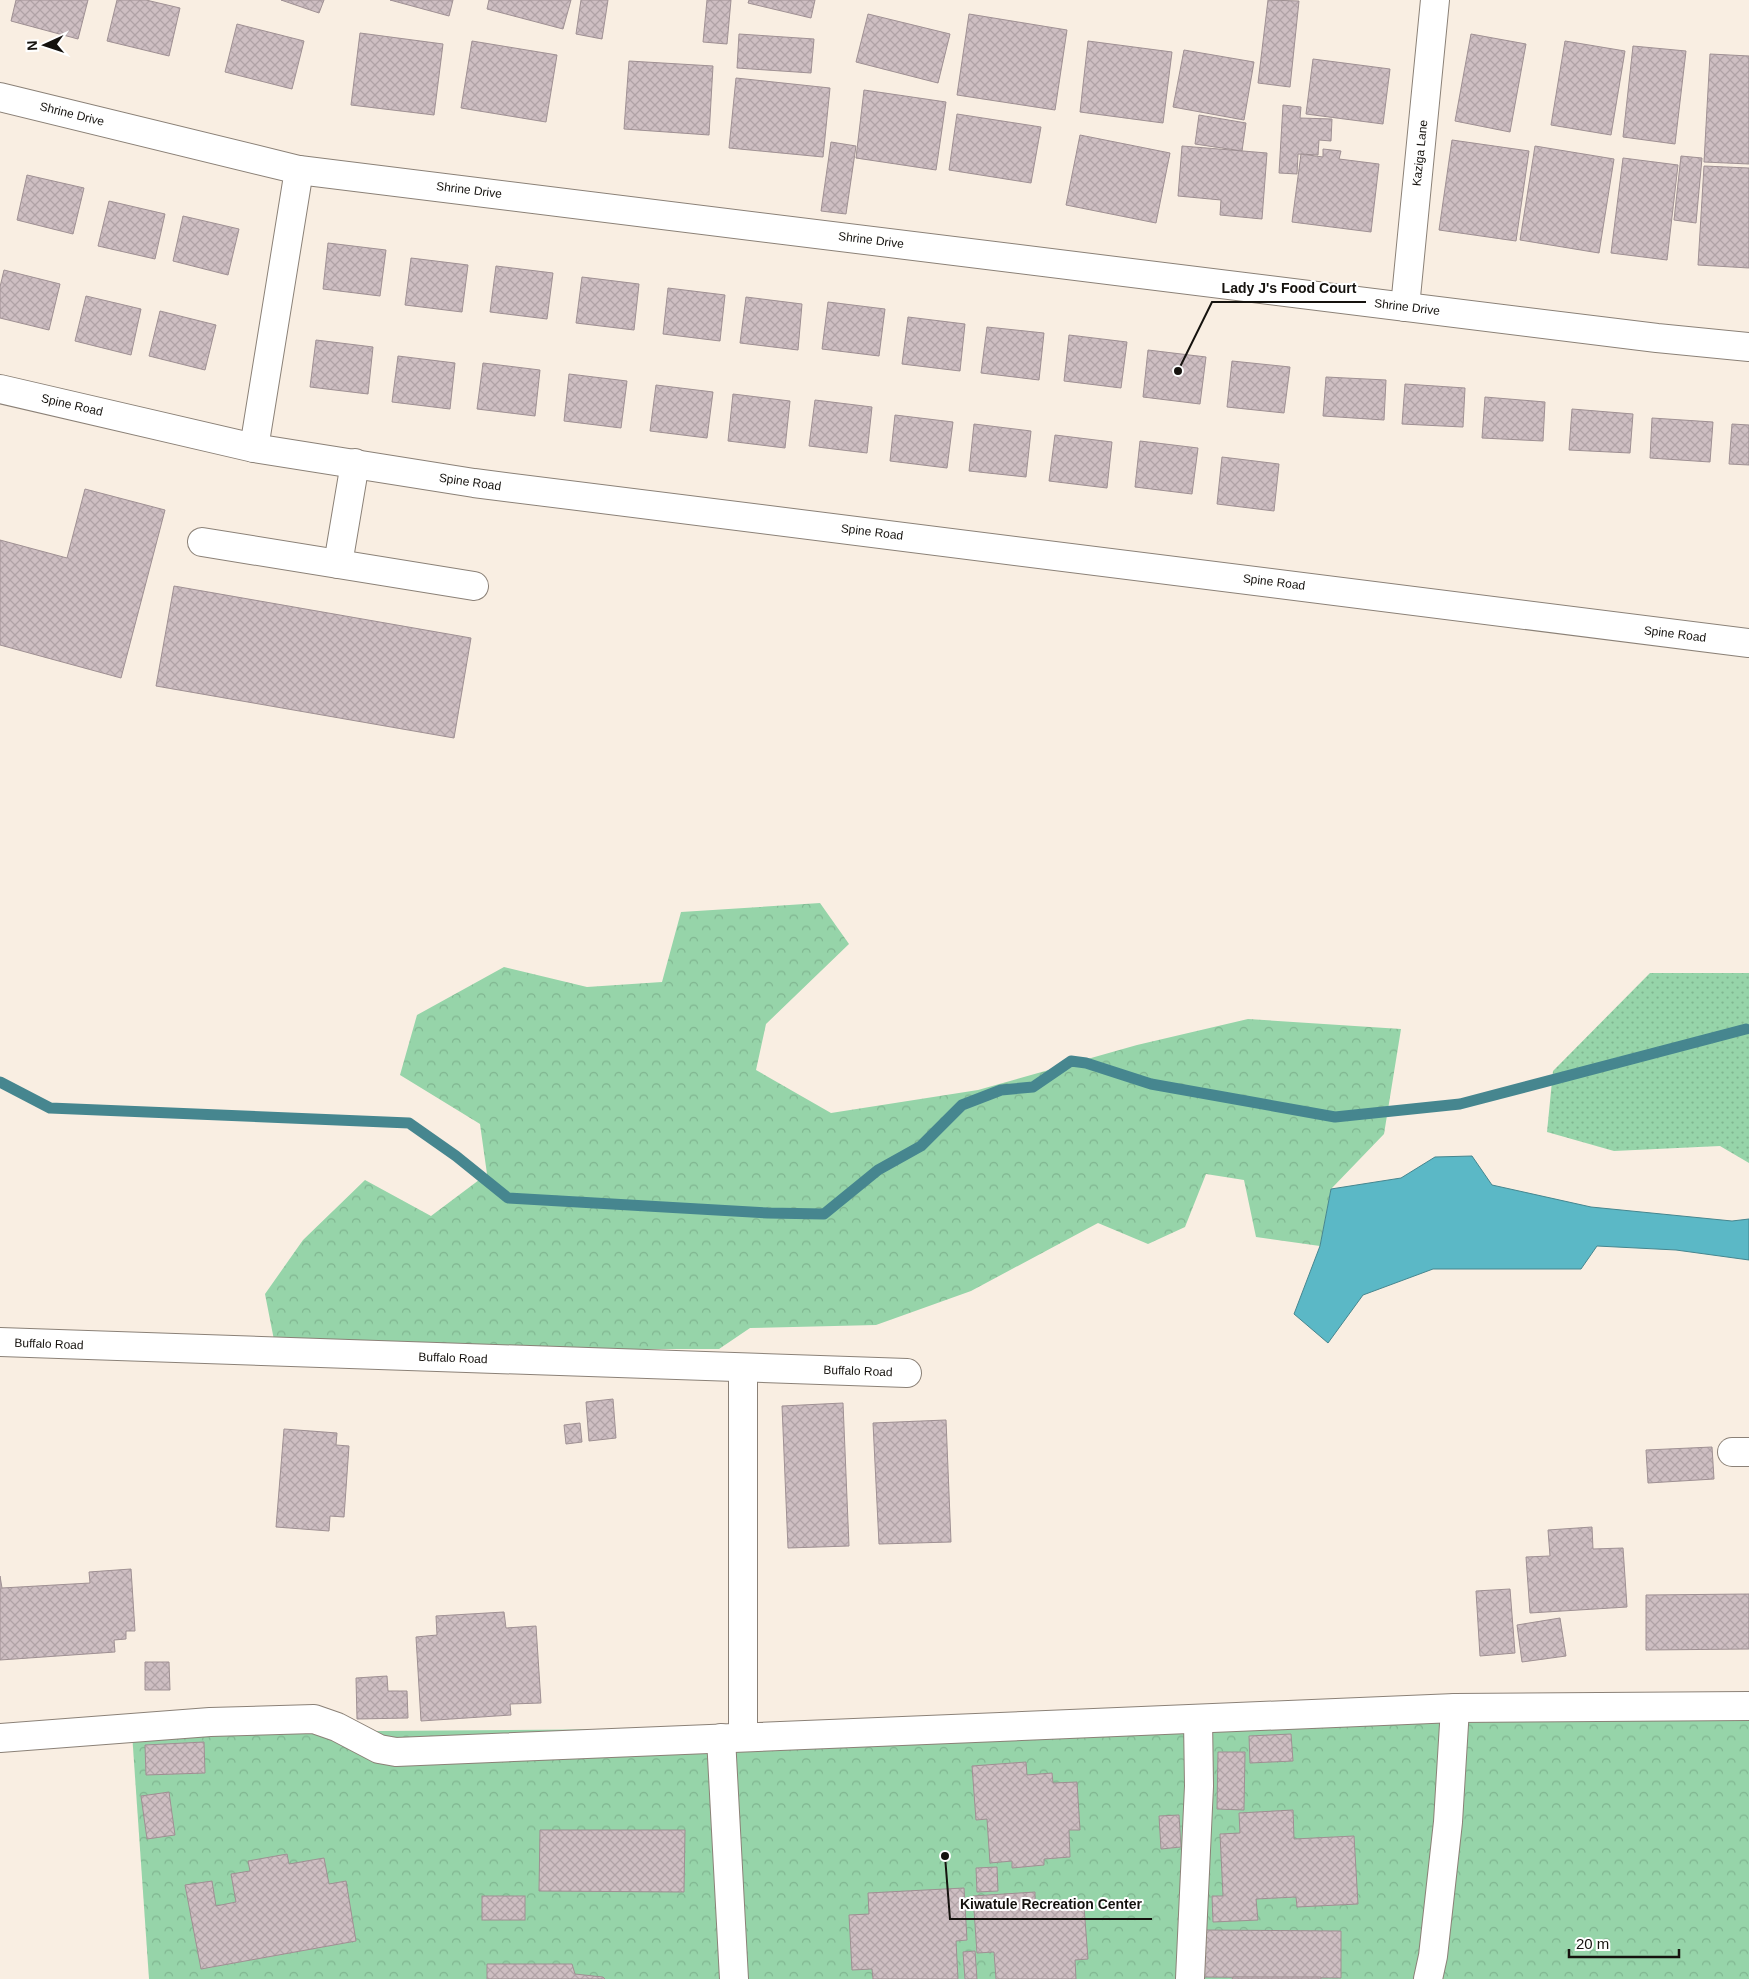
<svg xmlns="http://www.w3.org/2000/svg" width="1749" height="1979" viewBox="0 0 1749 1979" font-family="Helvetica,sans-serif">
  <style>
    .grass { fill: url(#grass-dots) }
    .forest { fill: url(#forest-crowns) }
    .water { fill: #5bb8c6; stroke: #46868f }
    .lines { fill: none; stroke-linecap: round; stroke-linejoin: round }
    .stream { stroke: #46868f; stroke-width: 11 }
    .building { fill: url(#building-cross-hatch); stroke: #9f9093 }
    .minor-casing { stroke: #8b8177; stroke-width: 30 }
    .minor { stroke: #fff; stroke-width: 28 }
    .labels { text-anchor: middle; stroke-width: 4; stroke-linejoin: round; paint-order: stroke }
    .street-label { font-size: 12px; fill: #15120e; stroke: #fff }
    .leader { fill: none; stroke: #15120e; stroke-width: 2 }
    .callout-dot { fill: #15120e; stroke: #fff; stroke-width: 2 }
    .callout-label { font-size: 14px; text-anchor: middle; font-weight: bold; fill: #15120e; stroke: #fff; stroke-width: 4; stroke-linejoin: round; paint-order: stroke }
  </style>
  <defs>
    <pattern id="grass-dots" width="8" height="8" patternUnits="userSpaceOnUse" patternTransform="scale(1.25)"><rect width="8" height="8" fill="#96d4a9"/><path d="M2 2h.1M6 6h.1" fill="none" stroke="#80b590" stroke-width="1.8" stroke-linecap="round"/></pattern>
    <pattern id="forest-crowns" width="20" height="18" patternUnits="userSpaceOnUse" patternTransform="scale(1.25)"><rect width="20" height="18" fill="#96d4a9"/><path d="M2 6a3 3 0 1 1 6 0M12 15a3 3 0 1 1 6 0" fill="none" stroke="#80b590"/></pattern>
    <pattern id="building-cross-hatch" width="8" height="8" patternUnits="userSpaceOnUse" patternTransform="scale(1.25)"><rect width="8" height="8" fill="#cebec2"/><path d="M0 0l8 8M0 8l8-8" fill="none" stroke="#b0a2a6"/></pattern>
  </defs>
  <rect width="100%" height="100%" fill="#f9eee2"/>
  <polygon class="grass" points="1650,973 1749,973 1749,1163 1720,1146 1614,1151 1547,1132 1553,1071"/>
  <g class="forest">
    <polygon points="820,903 849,944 766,1024 756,1070 831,1113 978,1090 1137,1045 1248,1019 1401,1029 1384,1134 1331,1189 1320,1246 1256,1237 1244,1180 1206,1174 1185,1227 1148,1244 1098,1223 971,1291 876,1325 750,1328 719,1349 559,1349 274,1340 265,1294 303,1240 365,1180 431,1216 487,1174 480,1124 400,1075 417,1015 504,967 587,987 662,982 681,912"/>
    <polygon points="1749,1720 1749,1979 149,1979 132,1733"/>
  </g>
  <polygon class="water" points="1472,1156 1492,1185 1591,1207 1732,1221 1749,1219 1749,1260 1676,1250 1597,1246 1581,1269 1433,1269 1363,1295 1328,1343 1294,1314 1320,1246 1331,1189 1401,1178 1435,1157"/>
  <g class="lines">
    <polyline class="stream" points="0,1082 50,1108 409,1123 456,1156 508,1198 768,1213 824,1214 878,1170 921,1146 962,1105 1001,1090 1033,1087 1071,1061 1086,1063 1151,1084 1335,1117 1460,1104 1746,1029"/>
  </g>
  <g class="building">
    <polygon points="16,0 88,0 78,39 11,21"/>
    <polygon points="117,0 146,0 180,8 169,56 107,41"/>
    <polygon points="281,0 324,0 319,13"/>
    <polygon points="390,0 453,0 449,16"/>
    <polygon points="489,0 571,0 563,29 487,9"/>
    <polygon points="581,0 608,0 602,39 576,34"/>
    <polygon points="707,0 731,0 727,44 703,42"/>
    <polygon points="749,0 815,0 811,18 748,3"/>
    <polygon points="1268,0 1299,1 1290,87 1258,83"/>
    <polygon points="868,14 950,34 938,83 856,62"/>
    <polygon points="969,14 1067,30 1055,110 957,95"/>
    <polygon points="237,24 304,41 292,89 225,72"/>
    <polygon points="360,33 443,44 434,115 351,105"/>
    <polygon points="739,34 814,39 811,73 737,68"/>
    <polygon points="1471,34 1526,44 1510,132 1455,121"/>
    <polygon points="472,41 557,55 546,122 461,108"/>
    <polygon points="1088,41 1172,52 1163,123 1080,112"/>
    <polygon points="1565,41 1625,51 1611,135 1551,125"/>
    <polygon points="1633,46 1686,51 1675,144 1623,137"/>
    <polygon points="1184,50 1254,62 1244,120 1173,107"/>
    <polygon points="1710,54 1749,56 1749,164 1704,162"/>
    <polygon points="1313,59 1390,69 1383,124 1306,114"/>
    <polygon points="629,61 713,66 709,135 624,129"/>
    <polygon points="736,78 830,88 823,157 729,148"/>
    <polygon points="864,90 946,102 936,170 856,158"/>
    <polygon points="1283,105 1301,107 1300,118 1332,119 1331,141 1319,140 1318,155 1298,154 1297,174 1279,173"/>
    <polygon points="957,114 1041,127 1031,183 949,170"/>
    <polygon points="1199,115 1246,123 1242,151 1195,144"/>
    <polygon points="1080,135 1170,153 1156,223 1066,205"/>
    <polygon points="1452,140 1529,151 1516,241 1439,230"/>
    <polygon points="831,142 856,146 846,214 821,211"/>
    <polygon points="1182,146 1267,153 1262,219 1220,215 1221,200 1178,196"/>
    <polygon points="1535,146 1614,159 1599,253 1520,240"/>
    <polygon points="1323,149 1341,151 1339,159 1379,164 1371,232 1292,222 1301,154 1323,157"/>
    <polygon points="1681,156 1702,158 1696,223 1674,220"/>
    <polygon points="1623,158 1678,165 1667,260 1611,253"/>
    <polygon points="1704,166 1749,168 1749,268 1698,265"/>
    <polygon points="27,175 84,188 73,234 17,220"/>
    <polygon points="109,201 165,214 155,259 98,246"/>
    <polygon points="183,216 239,229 228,275 173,261"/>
    <polygon points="328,243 386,250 380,296 323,289"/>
    <polygon points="411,258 468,265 462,312 405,305"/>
    <polygon points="496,266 553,273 547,319 490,312"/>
    <polygon points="4,270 60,284 49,330 0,318 0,287"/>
    <polygon points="582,277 639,284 634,330 576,323"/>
    <polygon points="668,288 725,295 720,341 663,334"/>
    <polygon points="86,296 141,309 131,355 75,341"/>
    <polygon points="746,297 802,304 798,350 740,343"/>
    <polygon points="828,302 885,309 879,356 822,349"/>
    <polygon points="160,311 216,325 205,370 149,356"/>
    <polygon points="908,317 965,324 960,371 902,364"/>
    <polygon points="987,327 1044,333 1039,380 981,373"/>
    <polygon points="1069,335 1127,342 1121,388 1064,381"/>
    <polygon points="316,340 373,347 368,394 310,387"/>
    <polygon points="1148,350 1206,357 1200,404 1143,397"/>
    <polygon points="398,356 455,363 450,409 392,402"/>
    <polygon points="1232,361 1290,367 1284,413 1227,407"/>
    <polygon points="483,363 540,370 535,416 477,409"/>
    <polygon points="569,374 627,381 621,428 564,421"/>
    <polygon points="1326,377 1386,380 1384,420 1323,416"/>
    <polygon points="1405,384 1465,388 1463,427 1402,424"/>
    <polygon points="656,385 713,392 707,438 650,431"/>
    <polygon points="733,394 790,401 785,448 728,441"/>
    <polygon points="1485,397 1545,402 1543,441 1482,438"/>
    <polygon points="815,400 872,407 867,453 809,446"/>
    <polygon points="1572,409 1633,414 1630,453 1569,450"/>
    <polygon points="895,415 953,422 947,468 890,461"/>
    <polygon points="1652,418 1713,422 1710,462 1650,458"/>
    <polygon points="974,424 1031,431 1026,477 969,471"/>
    <polygon points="1732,424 1749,425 1749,465 1729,464"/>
    <polygon points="1055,435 1112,442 1107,488 1049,481"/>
    <polygon points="1140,441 1198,448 1192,494 1135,487"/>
    <polygon points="1222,457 1279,464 1274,511 1217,504"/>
    <polygon points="85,489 165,510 121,678 0,645 0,540 67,558"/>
    <polygon points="174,586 471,638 454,738 156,686"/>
    <polygon points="613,1399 616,1438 589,1441 586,1402"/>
    <polygon points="843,1403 849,1546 788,1548 782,1406"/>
    <polygon points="946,1420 951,1542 879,1544 873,1423"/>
    <polygon points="580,1423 582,1442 566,1444 564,1425"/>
    <polygon points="284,1429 337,1433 336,1445 349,1446 344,1517 330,1516 329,1531 276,1527"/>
    <polygon points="1712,1447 1714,1479 1648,1483 1646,1450"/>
    <polygon points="1592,1527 1593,1549 1623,1548 1627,1607 1530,1613 1526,1557 1550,1556 1548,1530"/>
    <polygon points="131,1569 135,1631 126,1631 126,1639 114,1640 115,1652 0,1660 0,1576 2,1588 90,1583 89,1572"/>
    <polygon points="1510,1589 1515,1653 1480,1656 1476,1591"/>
    <polygon points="1749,1594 1749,1649 1646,1650 1646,1595"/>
    <polygon points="504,1612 506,1628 536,1626 541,1703 510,1704 511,1715 421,1721 416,1637 437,1635 436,1616"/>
    <polygon points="1560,1618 1566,1656 1522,1662 1517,1625"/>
    <polygon points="145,1662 169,1662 170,1690 145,1690"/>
    <polygon points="387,1676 388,1691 407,1691 408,1718 357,1719 356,1678"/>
    <polygon points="1291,1734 1293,1761 1250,1763 1249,1736"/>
    <polygon points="204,1742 205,1773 146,1775 145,1745"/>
    <polygon points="1218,1752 1245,1752 1244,1810 1217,1809"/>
    <polygon points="1026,1762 1027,1775 1052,1773 1053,1783 1077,1782 1080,1830 1069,1830 1070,1857 1044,1859 1044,1865 1012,1868 1012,1861 990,1863 987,1819 976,1820 972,1766"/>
    <polygon points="169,1792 175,1835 147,1839 141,1796"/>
    <polygon points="1293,1810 1294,1839 1354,1836 1358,1904 1297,1907 1296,1897 1256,1899 1258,1920 1213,1922 1212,1896 1223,1896 1220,1834 1240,1833 1239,1813"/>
    <polygon points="1179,1815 1181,1847 1161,1849 1159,1816"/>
    <polygon points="540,1830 685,1830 684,1892 539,1891"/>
    <polygon points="287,1854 289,1864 324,1858 329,1884 346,1881 356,1941 201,1969 185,1885 212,1881 216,1906 236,1902 231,1874 250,1871 248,1861"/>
    <polygon points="997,1867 998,1891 977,1892 976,1868"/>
    <polygon points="964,1888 967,1940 956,1941 958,1979 873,1979 872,1969 852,1970 849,1915 869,1914 868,1893"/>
    <polygon points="1035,1892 1035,1901 1058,1900 1058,1909 1084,1907 1088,1959 1075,1960 1076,1979 996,1979 994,1952 977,1953 973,1896"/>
    <rect x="482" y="1896" width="43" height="24"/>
    <polygon points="1204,1930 1341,1931 1341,1978 1204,1977"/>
    <polygon points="975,1951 977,1979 965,1979 963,1952"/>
    <polygon points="487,1964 572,1964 575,1974 603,1977 605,1979 487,1979"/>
    <polygon points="1233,1977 1321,1977 1321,1979 1232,1979"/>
  </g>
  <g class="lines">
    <g class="minor-casing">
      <g id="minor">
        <polyline points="0,97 299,170 1657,338 1749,347"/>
        <polyline points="1405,307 1435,0"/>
        <polyline points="0,389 254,448 474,483 1749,643"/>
        <polyline points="254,448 299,170"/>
        <polyline points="202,542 474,586"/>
        <polyline points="338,564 355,463"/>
        <polyline points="0,1342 907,1373"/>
        <polyline points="743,1368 743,1737"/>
        <polyline points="1732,1452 1749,1452"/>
        <polyline points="0,1738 210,1722 314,1719 337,1727 379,1749 396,1752 1455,1708 1749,1706"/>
        <polyline points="721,1738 734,1979"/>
        <polyline points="1190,1979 1199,1786 1198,1719"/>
        <polyline points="1428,1979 1433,1956 1448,1822 1455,1708"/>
      </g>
    </g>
    <use href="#minor" class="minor"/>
  </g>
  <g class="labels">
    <g class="street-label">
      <text transform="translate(72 114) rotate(14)" y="4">Shrine Drive</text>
      <text transform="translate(1420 153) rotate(-84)" y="4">Kaziga Lane</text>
      <text transform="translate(469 190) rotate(7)" y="4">Shrine Drive</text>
      <text transform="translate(871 240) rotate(7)" y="4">Shrine Drive</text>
      <text transform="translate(1407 307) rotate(7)" y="4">Shrine Drive</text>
      <text transform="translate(72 405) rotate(13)" y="4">Spine Road</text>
      <text transform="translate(470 482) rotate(8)" y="4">Spine Road</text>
      <text transform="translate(872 532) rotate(7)" y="4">Spine Road</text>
      <text transform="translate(1274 582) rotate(7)" y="4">Spine Road</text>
      <text transform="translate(1675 634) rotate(7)" y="4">Spine Road</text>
      <text transform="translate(49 1344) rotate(2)" y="4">Buffalo Road</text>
      <text transform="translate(453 1358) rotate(2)" y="4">Buffalo Road</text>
      <text transform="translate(858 1371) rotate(2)" y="4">Buffalo Road</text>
    </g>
  </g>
  <path class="leader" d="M1178 371L1212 302H1366M945 1856L950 1919H1152"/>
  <g class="callout-dot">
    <circle cx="1178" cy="371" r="5"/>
    <circle cx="945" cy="1856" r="5"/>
  </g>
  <g class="callout-label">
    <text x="1289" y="293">Lady J's Food Court</text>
    <text x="1051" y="1909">Kiwatule Recreation Center</text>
  </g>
  <g transform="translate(45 45) rotate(267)" stroke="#ffffff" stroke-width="4" paint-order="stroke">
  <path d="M0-4L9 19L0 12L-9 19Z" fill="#15120e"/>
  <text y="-8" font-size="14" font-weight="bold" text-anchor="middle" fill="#15120e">N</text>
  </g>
  <path d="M1569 1949v8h110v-8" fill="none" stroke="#15120e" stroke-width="2.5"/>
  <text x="1576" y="1949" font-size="15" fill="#15120e" stroke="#ffffff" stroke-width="4" paint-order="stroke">20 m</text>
</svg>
